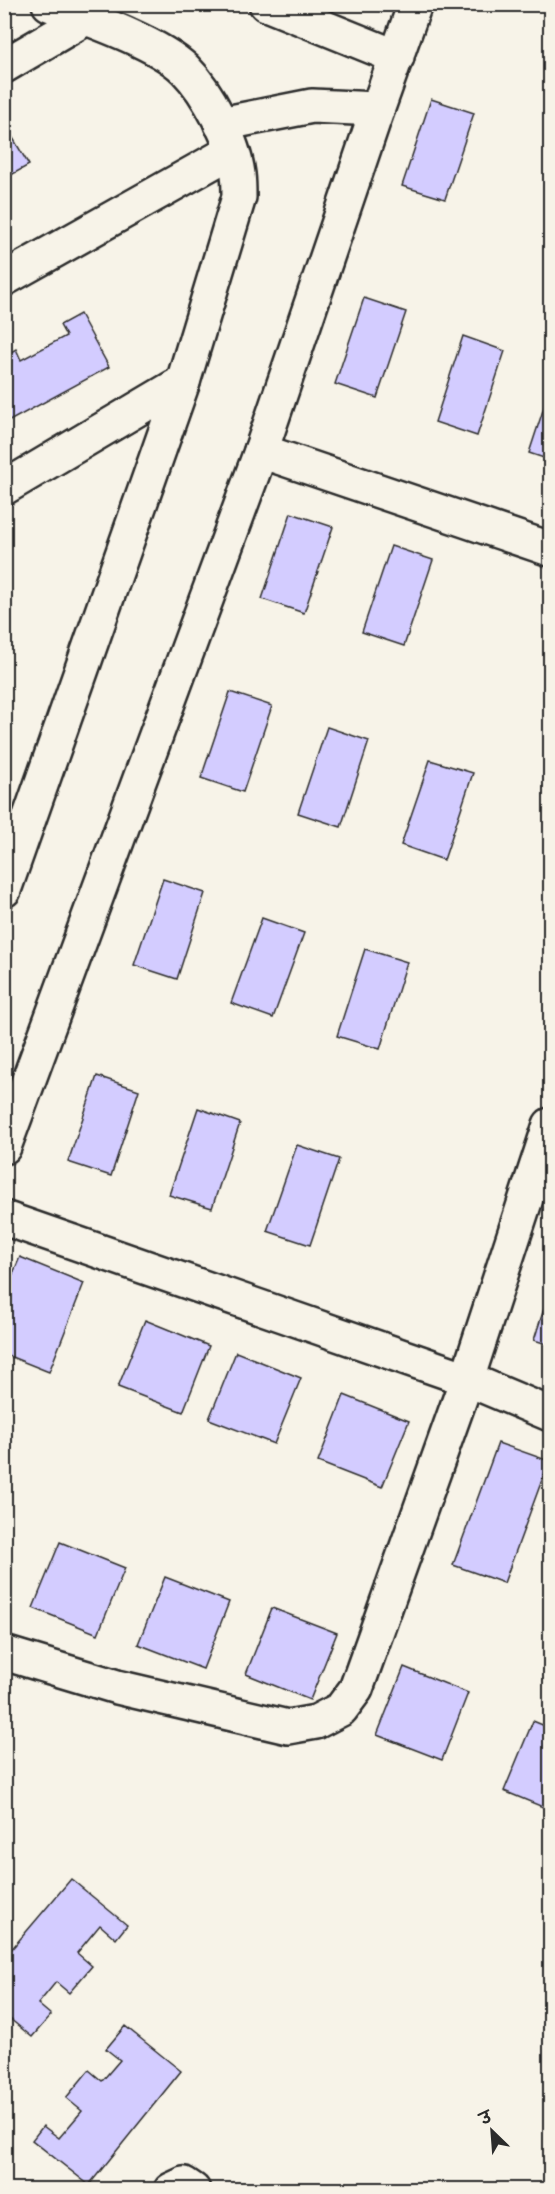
<svg xmlns="http://www.w3.org/2000/svg" width="555" height="2194" viewBox="0 0 555 2194" font-family="'Playpen Sans','Playpen Sans Deva',sans-serif">
  <style>
    .building { fill: #d3ccff; stroke: #2b2b2b; stroke-width: 1.5 }
    .lines { fill: none; stroke-linecap: round; stroke-linejoin: round }
    .minor-casing { stroke: #2b2b2b; stroke-width: 38 }
    .minor { stroke: #f7f3e8; stroke-width: 33 }
  </style>
  <rect width="100%" height="100%" fill="#f7f3e8"/>
  <filter id="ink" filterUnits="userSpaceOnUse"><feTurbulence type="fractalNoise" baseFrequency=".0167" numOctaves="2"/><feDisplacementMap in="SourceGraphic" scale="12" xChannelSelector="R" yChannelSelector="G"/><feConvolveMatrix kernelMatrix="1 2 1 2 8 2 1 2 1" color-interpolation-filters="sRGB"/></filter>
  <g filter="url(#ink)">
    <g class="building">
      <polygon points="431,99 474,113 445,199 402,186"/>
      <polygon points="4,123 29,165 4,179"/>
      <polygon points="364,298 406,312 377,398 335,384"/>
      <polygon points="80,314 109,367 4,424 4,356 16,349 21,360 66,336 60,325"/>
      <polygon points="463,336 505,351 477,436 435,422"/>
      <polygon points="550,389 550,460 529,453"/>
      <polygon points="291,513 333,527 304,613 262,599"/>
      <polygon points="391,546 433,560 404,646 362,632"/>
      <polygon points="230,692 272,706 243,792 201,778"/>
      <polygon points="327,727 369,741 341,827 298,813"/>
      <polygon points="430,760 473,773 444,860 401,845"/>
      <polygon points="163,879 205,893 177,979 134,965"/>
      <polygon points="262,918 304,933 273,1018 231,1003"/>
      <polygon points="365,949 407,962 380,1049 337,1036"/>
      <polygon points="97,1076 139,1090 111,1176 68,1162"/>
      <polygon points="198,1108 240,1123 212,1208 169,1195"/>
      <polygon points="297,1145 339,1159 310,1245 267,1231"/>
      <polygon points="20,1257 84,1283 49,1372 4,1354 4,1295"/>
      <polygon points="550,1290 550,1345 534,1340"/>
      <polygon points="145,1320 209,1346 183,1412 118,1387"/>
      <polygon points="236,1352 301,1378 274,1444 209,1419"/>
      <polygon points="344,1395 409,1421 382,1487 318,1462"/>
      <polygon points="498,1443 549,1461 504,1583 453,1565"/>
      <polygon points="60,1542 125,1568 98,1634 33,1608"/>
      <polygon points="165,1577 229,1602 203,1669 138,1644"/>
      <polygon points="272,1608 337,1633 310,1700 246,1674"/>
      <polygon points="404,1667 468,1693 442,1760 377,1735"/>
      <polygon points="533,1721 550,1728 550,1810 504,1791"/>
      <polygon points="71,1879 127,1925 116,1939 100,1925 77,1953 92,1966 69,1993 56,1982 38,2004 51,2015 32,2037 4,2014 4,1958"/>
      <polygon points="125,2026 181,2071 89,2185 32,2140 43,2126 59,2138 82,2111 66,2098 89,2070 102,2081 120,2060 106,2049"/>
    </g>
    <g class="lines">
      <g class="minor-casing">
        <g id="minor">
          <polyline points="266,4 397,57"/>
          <polyline points="4,66 86,18"/>
          <polyline points="221,124 312,106 377,109"/>
          <polyline points="4,279 232,151"/>
          <polyline points="261,451 550,549"/>
          <polyline points="4,488 183,382"/>
          <path d="M4,890L183,382L239,197C239,190 239,182 238,174C234,142 208,92 185,69C157,42 86,18 49,4"/>
          <polyline points="4,1147 261,451 373,122 415,4"/>
          <polyline points="4,1218 467,1379 550,1414"/>
          <polyline points="4,1653 117,1687 288,1727 316,1722 341,1709 356,1689 467,1379 550,1125"/>
          <polyline points="171,2190 184,2184 193,2190"/>
        </g>
      </g>
      <use href="#minor" class="minor"/>
    </g>
  </g>
  <rect width="555" height="2194" fill="none" stroke="#f7f3e8" stroke-width="24"/>
  <rect x="12" y="12" width="531" height="2170" fill="none" stroke="#2b2b2b" stroke-width="2" filter="url(#ink)"/>
  <g transform="translate(492 2131) rotate(335)" stroke="#f7f3e8" stroke-width="4.5" paint-order="stroke">
  <path d="M0-4.5L10 22L0 15L-10 22Z" fill="#2b2b2b"/>
  <text y="-9" font-size="16" font-weight="bold" text-anchor="middle" fill="#2b2b2b">उ</text>
  </g>
</svg>
